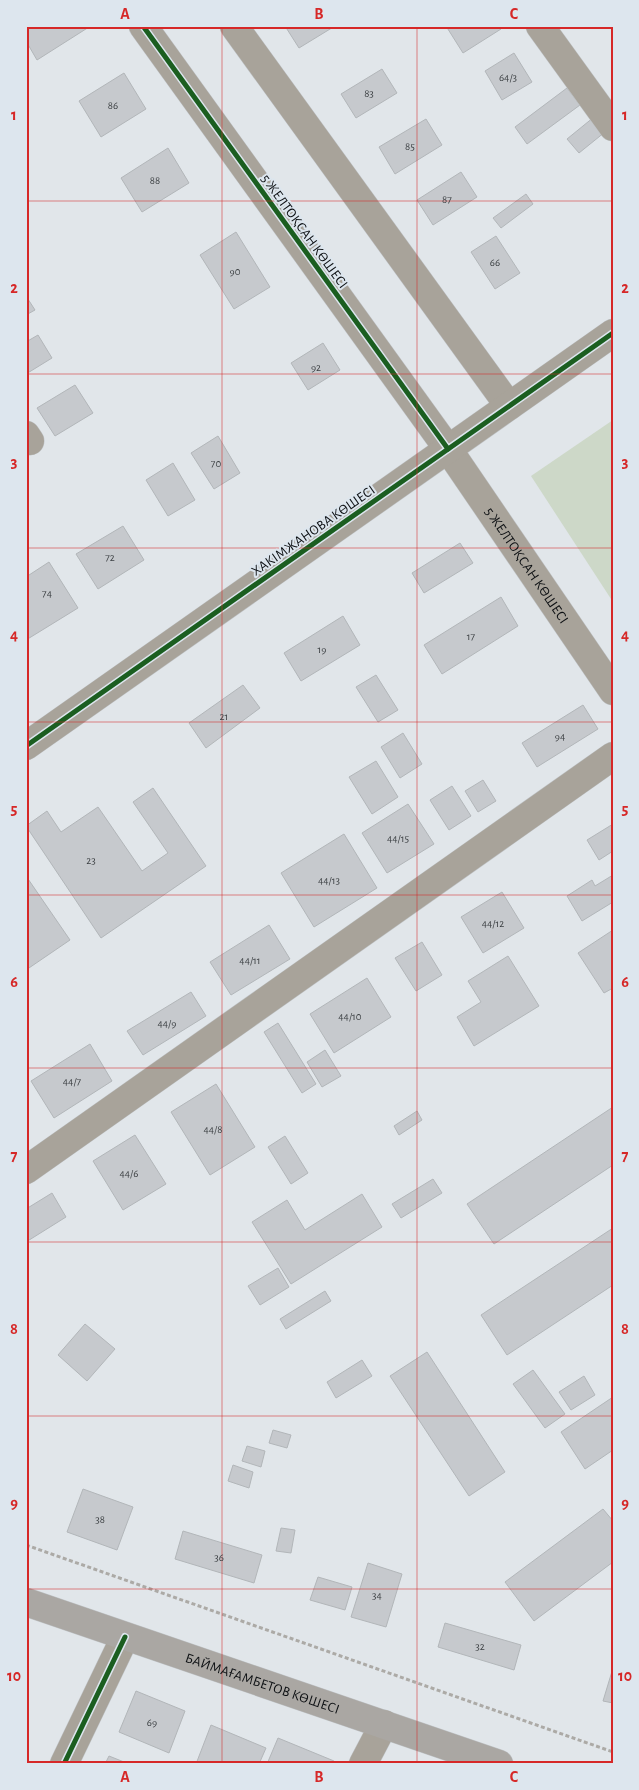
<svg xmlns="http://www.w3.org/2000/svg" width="639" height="1790" viewBox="0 0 639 1790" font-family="'Alegreya Sans',sans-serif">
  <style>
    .green { fill: #cdd8c8 }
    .building { fill: #c6c9cd; stroke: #b2b6b9 }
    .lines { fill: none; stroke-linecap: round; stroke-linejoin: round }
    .minor-casing { stroke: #c0c4c7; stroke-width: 29 }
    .major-casing { stroke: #c0c4c7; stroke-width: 29 }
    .path { stroke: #acaaa6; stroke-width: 3; stroke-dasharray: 4 2.5; stroke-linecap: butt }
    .minor { stroke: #a8a39a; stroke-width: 28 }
    .major { stroke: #aaa7a3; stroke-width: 28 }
    .cycleway-casing { stroke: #dde6ee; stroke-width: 8 }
    .cycleway { stroke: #1b5e20; stroke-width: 5 }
    .grid { fill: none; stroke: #d62828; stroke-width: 1; stroke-opacity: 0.55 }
    .labels { text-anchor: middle; stroke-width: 4; stroke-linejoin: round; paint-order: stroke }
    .number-label { font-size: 11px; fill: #3a3e41 }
    .street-label { font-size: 14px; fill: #0c0f12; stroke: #dde6ee }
    .neatline { fill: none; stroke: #d62828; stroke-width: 2 }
    .grid-label { font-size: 16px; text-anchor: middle; font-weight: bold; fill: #d62828 }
  </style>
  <rect width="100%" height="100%" fill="#e1e6ea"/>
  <polygon class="green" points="613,420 613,602 531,476"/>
  <g class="building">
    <polygon points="32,26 89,26 89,27 37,60 26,41 26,30"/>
    <polygon points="285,26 335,26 299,48"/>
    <polygon points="446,26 499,26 501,29 463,53"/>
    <polygon points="514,53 532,82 502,100 485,71"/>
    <polygon points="382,69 397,93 356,118 341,94"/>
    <polygon points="124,73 146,109 101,137 79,101"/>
    <polygon points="567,88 580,105 527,144 515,127"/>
    <polygon points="594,117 605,132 579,153 567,139"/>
    <polygon points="426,119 442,145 395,174 379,147"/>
    <polygon points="168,148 189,183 142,212 121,178"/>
    <polygon points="461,172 477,197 433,225 417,200"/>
    <polygon points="526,194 533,204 501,228 493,218"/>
    <polygon points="236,232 270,287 234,309 200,255"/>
    <polygon points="496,236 520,273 495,289 471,252"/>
    <polygon points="26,296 35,310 26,315"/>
    <polygon points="38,335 52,358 26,374 26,342"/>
    <polygon points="323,343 340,370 308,390 291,363"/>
    <polygon points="75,385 93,413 55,436 37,408"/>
    <polygon points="218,436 240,473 214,489 191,453"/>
    <polygon points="173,463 195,500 168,516 146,480"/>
    <polygon points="123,526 144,560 98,589 76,554"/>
    <polygon points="460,543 473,563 424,593 412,573"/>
    <polygon points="49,562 78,608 26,640 26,577"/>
    <polygon points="501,597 518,626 442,674 424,645"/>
    <polygon points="343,616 360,645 301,681 284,653"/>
    <polygon points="376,675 398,710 378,722 356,687"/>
    <polygon points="243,685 260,708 206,748 189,723"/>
    <polygon points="583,705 598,729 537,767 522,743"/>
    <polygon points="403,733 422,764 400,778 381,747"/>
    <polygon points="376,761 398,797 372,814 349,777"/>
    <polygon points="483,780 496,801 478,812 465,791"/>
    <polygon points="452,786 471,816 449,830 430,800"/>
    <polygon points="153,788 206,866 101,938 26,826 47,811 61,832 98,807 142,871 168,853 133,802"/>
    <polygon points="408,804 434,844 387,873 362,833"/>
    <polygon points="613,824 613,851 599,860 587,840"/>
    <polygon points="344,834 377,888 314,927 281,873"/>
    <polygon points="613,875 613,902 582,921 567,896 592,880 595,886"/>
    <polygon points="26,876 70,940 26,970"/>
    <polygon points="502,892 524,928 483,953 461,917"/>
    <polygon points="269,925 290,959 231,995 210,962"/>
    <polygon points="613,930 613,988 604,993 578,953"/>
    <polygon points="422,942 442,975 416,991 395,958"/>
    <polygon points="508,956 539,1006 474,1046 457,1017 481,1002 468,981"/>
    <polygon points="367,978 391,1017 334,1053 310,1014"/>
    <polygon points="191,992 206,1016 143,1055 127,1031"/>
    <polygon points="278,1023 316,1084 302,1093 264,1032"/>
    <polygon points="90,1044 112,1081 54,1118 31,1081"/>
    <polygon points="325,1050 341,1076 322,1087 307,1062"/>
    <polygon points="216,1084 255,1147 210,1175 171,1112"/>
    <polygon points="613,1107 613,1165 494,1244 467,1204"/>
    <polygon points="417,1111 422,1120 399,1135 394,1126"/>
    <polygon points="135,1135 166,1184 123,1210 93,1161"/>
    <polygon points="285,1136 308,1173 291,1184 268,1147"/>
    <polygon points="433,1179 442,1193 401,1218 392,1204"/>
    <polygon points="52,1193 66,1217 26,1242 26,1209"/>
    <polygon points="362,1194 382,1227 291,1284 252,1222 287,1200 305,1230"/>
    <polygon points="613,1228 613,1285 507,1355 481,1315"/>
    <polygon points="278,1268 289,1287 260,1305 248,1286"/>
    <polygon points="325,1291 331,1301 286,1329 280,1319"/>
    <polygon points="85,1324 115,1349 87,1381 58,1355"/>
    <polygon points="427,1352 505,1472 469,1496 390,1376"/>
    <polygon points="362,1360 372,1376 336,1398 327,1382"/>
    <polygon points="533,1370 565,1414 545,1428 513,1384"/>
    <polygon points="584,1376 595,1395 571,1410 559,1392"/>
    <polygon points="613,1397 613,1450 585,1469 561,1432"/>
    <polygon points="273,1430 291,1435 287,1448 269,1443"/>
    <polygon points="247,1446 265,1451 261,1467 242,1461"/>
    <polygon points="233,1465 253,1472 249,1488 228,1481"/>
    <polygon points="83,1489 133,1507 117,1550 67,1532"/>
    <polygon points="603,1509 613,1521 613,1562 534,1621 505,1582"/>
    <polygon points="281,1528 295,1530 291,1553 276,1551"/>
    <polygon points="183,1531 262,1555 254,1583 175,1559"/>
    <polygon points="368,1563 402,1574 386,1627 351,1617"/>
    <polygon points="318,1577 352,1587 345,1610 310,1600"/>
    <polygon points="445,1623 521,1645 514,1670 438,1647"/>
    <polygon points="613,1668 613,1703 603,1701"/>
    <polygon points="136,1691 185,1711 169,1753 119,1732"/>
    <polygon points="211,1725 266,1748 259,1764 196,1764"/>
    <polygon points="278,1738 334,1761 333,1764 267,1764"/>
    <polygon points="109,1756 129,1764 105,1764"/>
  </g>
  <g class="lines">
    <g class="minor-casing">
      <g id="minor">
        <path id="s1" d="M143,26L448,449L613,691"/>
        <polyline points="234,26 509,406"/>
        <polyline points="540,26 613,127"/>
        <polyline points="26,435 30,441"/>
        <polyline points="26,746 613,333"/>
        <polyline points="26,1170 613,756"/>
        <polyline points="64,1764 125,1637"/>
        <polyline points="363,1764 384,1724"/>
      </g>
    </g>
    <g class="major-casing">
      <g id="major">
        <path id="s2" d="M26,1602L499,1764"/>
      </g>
    </g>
    <polyline class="path" points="26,1545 613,1752"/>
    <use href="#minor" class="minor"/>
    <use href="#major" class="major"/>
    <g class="cycleway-casing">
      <g id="cycleway">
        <polyline points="143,26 448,449"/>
        <polyline points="26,746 613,333"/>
        <polyline points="64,1764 125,1637"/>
      </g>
    </g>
    <use href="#cycleway" class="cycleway"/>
  </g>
  <path class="grid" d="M222,26V1764M417,26V1764M26,201H613M26,374H613M26,548H613M26,722H613M26,895H613M26,1068H613M26,1242H613M26,1416H613M26,1589H613"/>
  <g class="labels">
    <g class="number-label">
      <text x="508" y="81">64/3</text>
      <text x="369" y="97">83</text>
      <text x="113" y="109">86</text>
      <text x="410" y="150">85</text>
      <text x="155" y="184">88</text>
      <text x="447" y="203">87</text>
      <text x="495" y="266">66</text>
      <text x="235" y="275">90</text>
      <text x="316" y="371">92</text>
      <text x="216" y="467">70</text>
      <text x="110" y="561">72</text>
      <text x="47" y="597">74</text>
      <text x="471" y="640">17</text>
      <text x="322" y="653">19</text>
      <text x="224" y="720">21</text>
      <text x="560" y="740">94</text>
      <text x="398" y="842">44/15</text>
      <text x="91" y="864">23</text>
      <text x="329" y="884">44/13</text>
      <text x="493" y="927">44/12</text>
      <text x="250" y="964">44/11</text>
      <text x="350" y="1020">44/10</text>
      <text x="167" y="1027">44/9</text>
      <text x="72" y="1085">44/7</text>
      <text x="213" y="1133">44/8</text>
      <text x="129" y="1177">44/6</text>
      <text x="100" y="1523">38</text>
      <text x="219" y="1561">36</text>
      <text x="377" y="1599">34</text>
      <text x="480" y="1650">32</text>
      <text x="152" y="1726">69</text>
    </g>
    <g class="street-label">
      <text transform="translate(305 231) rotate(54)" y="5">5 ЖЕЛТОҚСАН КӨШЕСІ</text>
      <text transform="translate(313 530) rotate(-35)" y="5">ХАКІМЖАНОВА КӨШЕСІ</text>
      <text dy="5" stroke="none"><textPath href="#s1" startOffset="662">5 ЖЕЛТОҚСАН КӨШЕСІ</textPath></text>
      <text dy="5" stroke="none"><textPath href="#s2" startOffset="250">БАЙМАҒАМБЕТОВ КӨШЕСІ</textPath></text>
    </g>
  </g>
  <rect width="639" height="1790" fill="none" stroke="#dde6ee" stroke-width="55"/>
  <rect x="28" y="28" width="584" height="1734" class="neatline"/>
  <g class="grid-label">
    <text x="125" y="19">A</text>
    <text x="319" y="19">B</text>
    <text x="514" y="19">C</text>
    <text x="14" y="120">1</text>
    <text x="625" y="120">1</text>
    <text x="14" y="293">2</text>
    <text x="625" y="293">2</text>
    <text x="14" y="467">3</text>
    <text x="625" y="467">3</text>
    <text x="14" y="640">4</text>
    <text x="625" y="640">4</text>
    <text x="14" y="814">5</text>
    <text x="625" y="814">5</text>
    <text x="14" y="987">6</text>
    <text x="625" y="987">6</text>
    <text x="14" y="1161">7</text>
    <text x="625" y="1161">7</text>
    <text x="14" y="1334">8</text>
    <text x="625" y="1334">8</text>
    <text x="14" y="1508">9</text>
    <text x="625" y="1508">9</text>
    <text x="14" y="1681">10</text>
    <text x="625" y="1681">10</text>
    <text x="125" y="1782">A</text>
    <text x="319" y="1782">B</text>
    <text x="514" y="1782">C</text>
  </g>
</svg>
